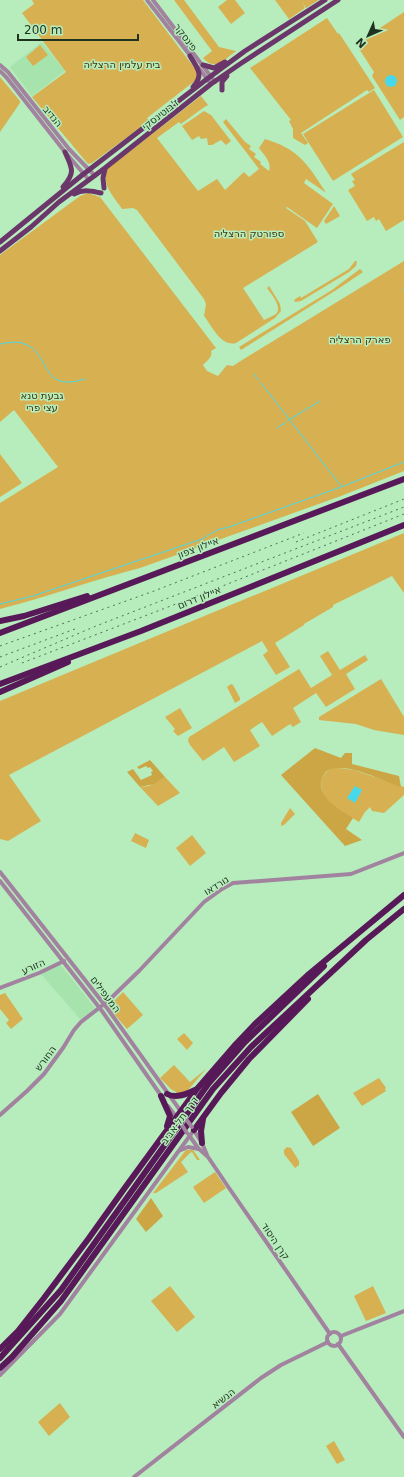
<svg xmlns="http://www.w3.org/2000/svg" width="404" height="1477" viewBox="0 0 404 1477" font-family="'DejaVu Sans',Heebo,sans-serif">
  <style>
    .built { fill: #a7e3ad }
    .green { fill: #d7b151 }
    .forest { fill: #cca645 }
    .water { fill: #47d8eb }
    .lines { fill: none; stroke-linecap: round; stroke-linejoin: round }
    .stream { stroke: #47d8eb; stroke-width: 1 }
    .minor { stroke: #a1829f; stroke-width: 4 }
    .major { stroke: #6b376b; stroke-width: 5 }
    .highway { stroke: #571958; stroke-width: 6 }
    .rail { stroke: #527255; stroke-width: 1; stroke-dasharray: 2 4; stroke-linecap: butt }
    .minor-bridge { stroke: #a1829f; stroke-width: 4 }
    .labels { text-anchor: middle; stroke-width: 3; stroke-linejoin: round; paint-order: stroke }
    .street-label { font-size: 10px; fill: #1d3320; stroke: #b7ecbc }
    .park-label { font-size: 10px; fill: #413207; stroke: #b7ecbc }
  </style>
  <rect width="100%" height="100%" fill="#b7ecbc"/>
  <g class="built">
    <polygon points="42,42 65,71 32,96 10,67"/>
    <polygon points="60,964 95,1008 81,1020 41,974"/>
  </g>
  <g class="green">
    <polygon points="32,0 143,0 196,70 197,73 196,80 147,118 149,121 92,163 88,164 32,97 66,72 22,13 34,4"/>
    <path d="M174,0H184L219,47L236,51C225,59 215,72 203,58L212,51Z"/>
    <polygon points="227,0 235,0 245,13 231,24 218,7"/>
    <polygon points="275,0 319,0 306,8 302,2 305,8 289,19"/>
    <polygon points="404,12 404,117 400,120 372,76 374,72 356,44"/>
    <polygon points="327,18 338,34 339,33 375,88 369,92 367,90 301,133 308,143 305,145 293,138 293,129 289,121 291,120 250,68"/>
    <polygon points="40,45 48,55 33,66 26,57"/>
    <polygon points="0,77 20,101 20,103 0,132"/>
    <polygon points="374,90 403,137 333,181 303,134"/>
    <path d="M201,96L208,105L203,108L181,124L179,122L157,138L198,191L217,179L225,190L244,172L249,177L259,169L223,122L226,119L245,142L251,146L249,149L256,154L254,157L261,162L260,164L269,171C272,162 264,155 259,148L265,139C298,149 307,163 325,191V192L306,179L304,183L333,204L317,228L287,207L286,208L305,221L318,242L243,288L264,320C268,318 273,316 276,314C283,307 271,294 267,288L269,286L280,304L281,311L275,318L236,343C221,347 212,326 204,316L206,304L204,299L137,210L133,208L122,209C113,195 102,187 107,169Z"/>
    <polygon points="204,111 211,115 231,141 226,145 221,140 212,145 208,145 207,138 201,139 199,136 192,140 182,126"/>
    <polygon points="404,142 404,220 386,231 379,219 376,221 374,217 367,221 348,190 355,186 352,181 355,180 351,174"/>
    <path d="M88,193L100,197L216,348L211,351C213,357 207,361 203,365L207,371L218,376L227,365L233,366L239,362L404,261V471L341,496L140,568C93,580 47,597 0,609V503L58,467L14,410L0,422V255L80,196Z"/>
    <polygon points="334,206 340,216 326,224 324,221"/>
    <polygon points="355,261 357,261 356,266 349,272 301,301 295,302 294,300 300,296 301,298 349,269"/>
    <polygon points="360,269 363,272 341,287 241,350 239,347 332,290"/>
    <polygon points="0,454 22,483 0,497"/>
    <polygon points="404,533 404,593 392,576 333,605 333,607 304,624 304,625 275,643 290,667 276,675 263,655 268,651 262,641 9,775 41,821 8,841 0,839 0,701"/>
    <polygon points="328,651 340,670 365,655 368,660 346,674 355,689 326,707 316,693 293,708 301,722 293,727 290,724 272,736 262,722 250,730 260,746 234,762 224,747 203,761 190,745 188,741 189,737 299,669 311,688 332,675 320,656"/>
    <polygon points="381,679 404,717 404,735 374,730 356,724 319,720 319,717"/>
    <polygon points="231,684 233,685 240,698 240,700 235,703 227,687"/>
    <polygon points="180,708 192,728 178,736 173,731 175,729 165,717"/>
    <path d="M331,768H339L354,770L404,787V795L384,813L372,811L370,807L365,812L359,822C345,813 321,803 321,783C321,777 326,772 331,768Z"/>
    <polygon points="165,777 180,793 158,806 140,787 149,786"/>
    <polygon points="290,808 295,814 284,825 281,826 281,823"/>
    <polygon points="135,833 149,840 146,848 131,841"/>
    <polygon points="192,835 206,853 190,866 176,848"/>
    <polygon points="123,992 143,1015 127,1029 108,1007"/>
    <polygon points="5,993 23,1019 11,1029 6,1023 9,1020 0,1009 0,995"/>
    <polygon points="184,1033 193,1043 187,1050 177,1039"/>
    <polygon points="174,1065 190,1082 206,1069 188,1090 179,1094 171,1089 160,1078"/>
    <polygon points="379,1078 386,1088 385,1089 386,1091 362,1106 353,1093"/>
    <polygon points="287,1147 291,1148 299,1161 299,1165 295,1168 284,1154 284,1150"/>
    <polygon points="186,1150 193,1150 200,1160 197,1160 192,1152 190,1153 181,1162 188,1172 156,1193 153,1193"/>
    <polygon points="215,1172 226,1188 204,1203 193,1187"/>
    <polygon points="170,1286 195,1317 177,1332 151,1301"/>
    <polygon points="373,1286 386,1313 366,1321 354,1296"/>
    <polygon points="60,1403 70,1417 49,1436 38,1422"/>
    <polygon points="334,1441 345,1460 337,1464 326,1446"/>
  </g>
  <g class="forest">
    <path d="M315,748L341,758L345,753H352V764L399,776L401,787C383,781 357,767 338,768C331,768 326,770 323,776C313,795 340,810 353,818L346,829L362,840L345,846L281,775Z"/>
    <polygon points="150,760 165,777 154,784 140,787 127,772 133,769 141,780 152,775 151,772 153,771 150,767 148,768 146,766 139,769 137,767"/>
    <polygon points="318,1094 340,1128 313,1146 291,1112"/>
    <polygon points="151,1198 163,1216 146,1232 136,1219"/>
  </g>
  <g class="water">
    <circle cx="391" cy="81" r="6"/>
    <polygon points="355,786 362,790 355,803 347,798"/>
  </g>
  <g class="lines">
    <g class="stream">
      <polyline points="403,290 404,291"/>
      <path d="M0,344C7,343 15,341 22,343C53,352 38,394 85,379"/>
      <polyline points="254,374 258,380"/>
      <polyline points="261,383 341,486"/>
      <polyline points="287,421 320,401"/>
      <polyline points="277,428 285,423"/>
      <polyline points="0,604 33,596 202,539 217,530 229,527 341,487 404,462"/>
    </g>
    <g class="minor">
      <polyline points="147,0 192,58"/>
      <polyline points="153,0 215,82"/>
      <polyline points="0,65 8,72 69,149 95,176"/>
      <polyline points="198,67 211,84"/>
      <polyline points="0,71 7,78 65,152 89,180"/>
      <polyline points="0,872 107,1008 182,1113"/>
      <polyline points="0,881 102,1011 162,1097"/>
      <polyline points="0,988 39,973 64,961"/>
      <polyline points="168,1106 177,1118"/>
      <polyline points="0,1115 27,1091 44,1074 63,1048 74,1030 81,1022 108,1001 139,971 204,902 222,889 233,883 351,874 404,853"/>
      <polyline points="193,1129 202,1143 207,1155"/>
      <polyline points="189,1135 198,1148 208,1157 229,1188 330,1334"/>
      <polyline points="181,1150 188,1147 199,1149"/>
      <circle cx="334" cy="1339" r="7"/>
      <polyline points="341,1336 404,1311"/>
      <polyline points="338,1344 404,1437"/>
      <polyline points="0,1375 60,1314 194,1130"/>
      <polyline points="134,1477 261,1378 281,1365 328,1342"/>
    </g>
    <g class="major">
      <path d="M190,56C198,69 204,75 193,87"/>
      <polyline points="203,65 214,68 225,62"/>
      <polyline points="222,90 222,82 227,76"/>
      <path d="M63,187C76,172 72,168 65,152"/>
      <polyline points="104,188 103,178 105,169"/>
      <path d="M74,194C84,189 90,191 101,193"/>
      <polyline points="0,242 81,176 207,79 245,51 325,0"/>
      <polyline points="0,251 31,227 59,202 105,168 211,84 240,64 338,0"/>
    </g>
    <g class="highway">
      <polyline points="0,621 24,616 87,596"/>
      <polyline points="0,633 404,479"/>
      <polyline points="0,684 141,631 404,525"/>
      <polyline points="0,692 68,662"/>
      <path d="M167,1094C176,1099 187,1094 195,1090"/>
      <polyline points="161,1096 170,1116 167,1126"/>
      <polyline points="194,1130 221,1093 249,1059 308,999"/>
      <polyline points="202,1143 201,1131 203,1119"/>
      <polyline points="0,1349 18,1331 44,1298 89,1238 124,1189 197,1089 236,1044 255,1024 309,974 404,895"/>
      <polyline points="0,1358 61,1290 209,1083 245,1042 324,966"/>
      <polyline points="0,1368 12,1357 61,1301 213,1089 251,1047 366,940 404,909"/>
    </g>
    <g class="rail">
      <polyline points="296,542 404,499"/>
      <polyline points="0,646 154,591 304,533"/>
      <polyline points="0,657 75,629"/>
      <polyline points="22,663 215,589 404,514"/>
      <polyline points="0,667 96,626 404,507"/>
    </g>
    <g class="minor-bridge">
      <polyline points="182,1114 192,1127"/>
      <polyline points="178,1119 187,1133"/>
    </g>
  </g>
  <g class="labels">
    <g class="street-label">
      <text transform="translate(186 37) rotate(53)" y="4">פינסקר</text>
      <text transform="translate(160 114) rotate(-38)" y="4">ז'בוטינסקי</text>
      <text transform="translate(53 116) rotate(50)" y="4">הנדיב</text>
      <text transform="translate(198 547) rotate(-21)" y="4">איילון צפון</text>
      <text transform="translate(199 597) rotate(-22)" y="4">איילון דרום</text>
      <text transform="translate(216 885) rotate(-32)" y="4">נורדאו</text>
      <text transform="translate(33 966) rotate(-24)" y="4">הזורע</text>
      <text transform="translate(106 994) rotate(53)" y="4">המעפילים</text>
      <text transform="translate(45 1058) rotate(-53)" y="4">החורש</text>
      <text transform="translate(179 1120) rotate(-54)" y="4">דרך תל-אביב</text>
      <text transform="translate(276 1241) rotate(56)" y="4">קרן היסוד</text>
      <text transform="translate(223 1398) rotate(-38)" y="4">הנשיא</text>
    </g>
    <g class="park-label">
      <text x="122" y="68">בית עלמין הרצליה</text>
      <text x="249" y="237">ספורטק הרצליה</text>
      <text x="360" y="343">פארק הרצליה</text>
      <text x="42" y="399">גבעת טנא<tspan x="42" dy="12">עצי פרי</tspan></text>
    </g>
  </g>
  <g transform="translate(368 36) rotate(225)" stroke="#b7ecbc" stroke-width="3" paint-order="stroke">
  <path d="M0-3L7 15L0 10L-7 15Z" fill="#1d3320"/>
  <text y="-6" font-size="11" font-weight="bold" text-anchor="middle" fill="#1d3320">N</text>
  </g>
  <path d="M18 34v6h120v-6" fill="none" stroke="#1d3320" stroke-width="2"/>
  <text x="24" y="34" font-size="12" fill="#1d3320" stroke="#b7ecbc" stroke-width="3" paint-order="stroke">200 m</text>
</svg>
